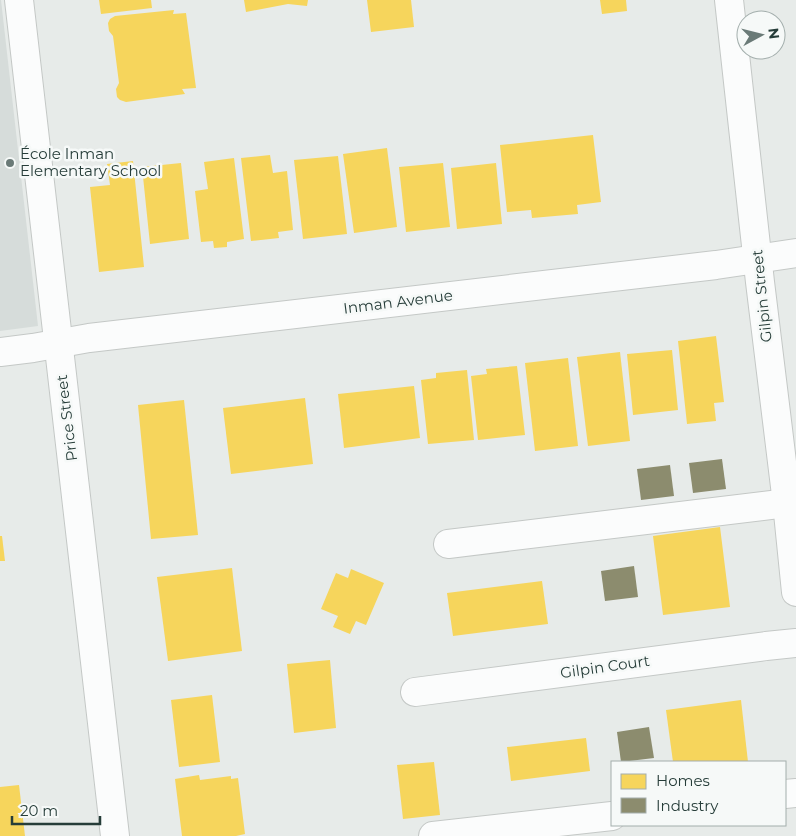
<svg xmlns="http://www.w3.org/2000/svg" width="796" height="836" viewBox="0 0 796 836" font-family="Montserrat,sans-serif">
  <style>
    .built { fill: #d6dcda }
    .homes { fill: #f6d55c }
    .industry { fill: #8c8c6e }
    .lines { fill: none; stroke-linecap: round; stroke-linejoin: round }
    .minor-casing { stroke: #c4c8c6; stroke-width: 30 }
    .minor { stroke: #fbfcfc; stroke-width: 28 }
    .poi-dot { fill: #6a7a77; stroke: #f6f9f8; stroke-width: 2 }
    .labels { text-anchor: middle; stroke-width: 5; stroke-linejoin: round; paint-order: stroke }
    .poi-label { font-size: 15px; fill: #263d39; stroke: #f6f9f8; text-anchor: start }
    .street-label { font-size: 15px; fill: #263d39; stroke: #f6f9f8 }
  </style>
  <rect width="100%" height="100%" fill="#e7ebe9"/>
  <polygon class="built" points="0,0 1,0 38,326 0,331"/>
  <g class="homes">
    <polygon points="99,0 151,0 152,8 101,14"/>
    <polygon points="244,0 308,0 307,6 288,4 246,12"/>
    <polygon points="367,0 411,0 414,27 371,32"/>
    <polygon points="600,0 626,0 627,11 602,14"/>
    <polygon points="174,10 173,14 186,13 196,88 182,89 185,94 126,102 120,100 117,97 116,89 119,83 113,36 109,31 108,23 110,19 115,16"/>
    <polygon points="593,135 601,202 577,205 578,214 532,218 531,210 507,212 500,145"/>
    <polygon points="387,148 397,227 354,233 343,154"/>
    <polygon points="270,155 273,173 287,171 293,230 278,232 279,238 251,241 241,158"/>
    <polygon points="338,156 347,234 303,239 294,160"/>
    <polygon points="234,158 244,239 227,242 227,247 214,248 213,241 201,242 195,191 208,189 204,162"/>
    <polygon points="133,161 144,267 99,272 90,187 110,185 107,164"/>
    <polygon points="181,163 189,239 150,244 142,167"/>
    <polygon points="443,163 450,227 406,232 399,167"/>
    <polygon points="496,163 502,224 457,229 451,168"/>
    <polygon points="716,336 724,402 714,403 716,421 687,424 678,341"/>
    <polygon points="672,350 678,410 633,415 627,354"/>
    <polygon points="620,352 630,441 588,446 577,357"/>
    <polygon points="568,358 578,446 535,451 525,363"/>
    <polygon points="517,366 525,435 478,440 471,376 487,374 486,369"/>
    <polygon points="467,370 474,440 428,444 421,380 436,378 436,373"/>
    <polygon points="414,386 420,438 344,448 338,394"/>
    <polygon points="305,398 313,464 231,474 223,408"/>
    <polygon points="184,400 198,535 151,539 138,405"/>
    <polygon points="720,527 730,607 663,615 653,536"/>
    <polygon points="0,536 2,536 5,561 0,561"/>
    <polygon points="232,568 242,651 168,661 157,577"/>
    <polygon points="351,569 384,583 366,625 356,621 350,634 333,627 338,616 321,609 336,573 348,578"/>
    <polygon points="542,581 548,624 453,636 447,593"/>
    <polygon points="330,660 336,728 294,733 287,664"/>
    <polygon points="212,695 220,762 179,767 171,700"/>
    <polygon points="741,700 748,762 673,762 666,710"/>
    <polygon points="586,738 590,771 511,781 507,747"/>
    <polygon points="434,762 440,815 403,819 397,765"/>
    <polygon points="199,775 200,780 231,776 231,779 238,778 245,834 236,836 182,836 175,779"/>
    <polygon points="19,785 25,836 0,836 0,787"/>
  </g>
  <g class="industry">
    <polygon points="722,459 726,489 693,493 689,463"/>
    <polygon points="670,465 674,496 641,500 637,469"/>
    <polygon points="634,566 638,597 605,601 601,571"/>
    <polygon points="649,727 654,758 621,762 617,732"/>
  </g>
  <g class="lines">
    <g class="minor-casing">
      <g id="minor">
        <polyline points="19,0 115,836"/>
        <polyline points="729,0 760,282 787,503 796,592"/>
        <polyline points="0,352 33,348 89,338 716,265 796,253"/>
        <polyline points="448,544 796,502"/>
        <polyline points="415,692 766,646 796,643"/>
        <polyline points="785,794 796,793"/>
        <polyline points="433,836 612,816"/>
      </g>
    </g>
    <use href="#minor" class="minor"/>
  </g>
  <circle class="poi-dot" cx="10" cy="163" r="5"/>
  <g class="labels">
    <g class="poi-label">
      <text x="20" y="159">École Inman<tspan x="20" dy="17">Elementary School</tspan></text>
    </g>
    <g class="street-label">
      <text transform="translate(762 296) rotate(-96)" y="5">Gilpin Street</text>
      <text transform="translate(398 302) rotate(-7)" y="5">Inman Avenue</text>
      <text transform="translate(67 418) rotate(-97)" y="5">Price Street</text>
      <text transform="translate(605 667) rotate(-8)" y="5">Gilpin Court</text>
    </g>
  </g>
  <rect x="611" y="761" width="175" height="65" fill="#f6f9f8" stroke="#a3aeac"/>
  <rect x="621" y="774" width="25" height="15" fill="#f6d55c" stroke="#a3aeac"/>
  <text x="656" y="786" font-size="15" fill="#263d39">Homes</text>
  <rect x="621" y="798" width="25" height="15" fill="#8c8c6e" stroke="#a3aeac"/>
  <text x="656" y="811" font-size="15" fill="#263d39">Industry</text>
  <g transform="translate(761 35) rotate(83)"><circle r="24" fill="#f6f9f8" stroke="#a3aeac"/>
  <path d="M0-4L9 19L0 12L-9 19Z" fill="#6a7a77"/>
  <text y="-8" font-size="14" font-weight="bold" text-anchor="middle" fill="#263d39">N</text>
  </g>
  <path d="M12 816v8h88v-8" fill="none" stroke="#263d39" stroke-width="2.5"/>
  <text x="20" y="816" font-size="15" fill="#263d39" stroke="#f6f9f8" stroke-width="4" paint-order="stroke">20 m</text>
</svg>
